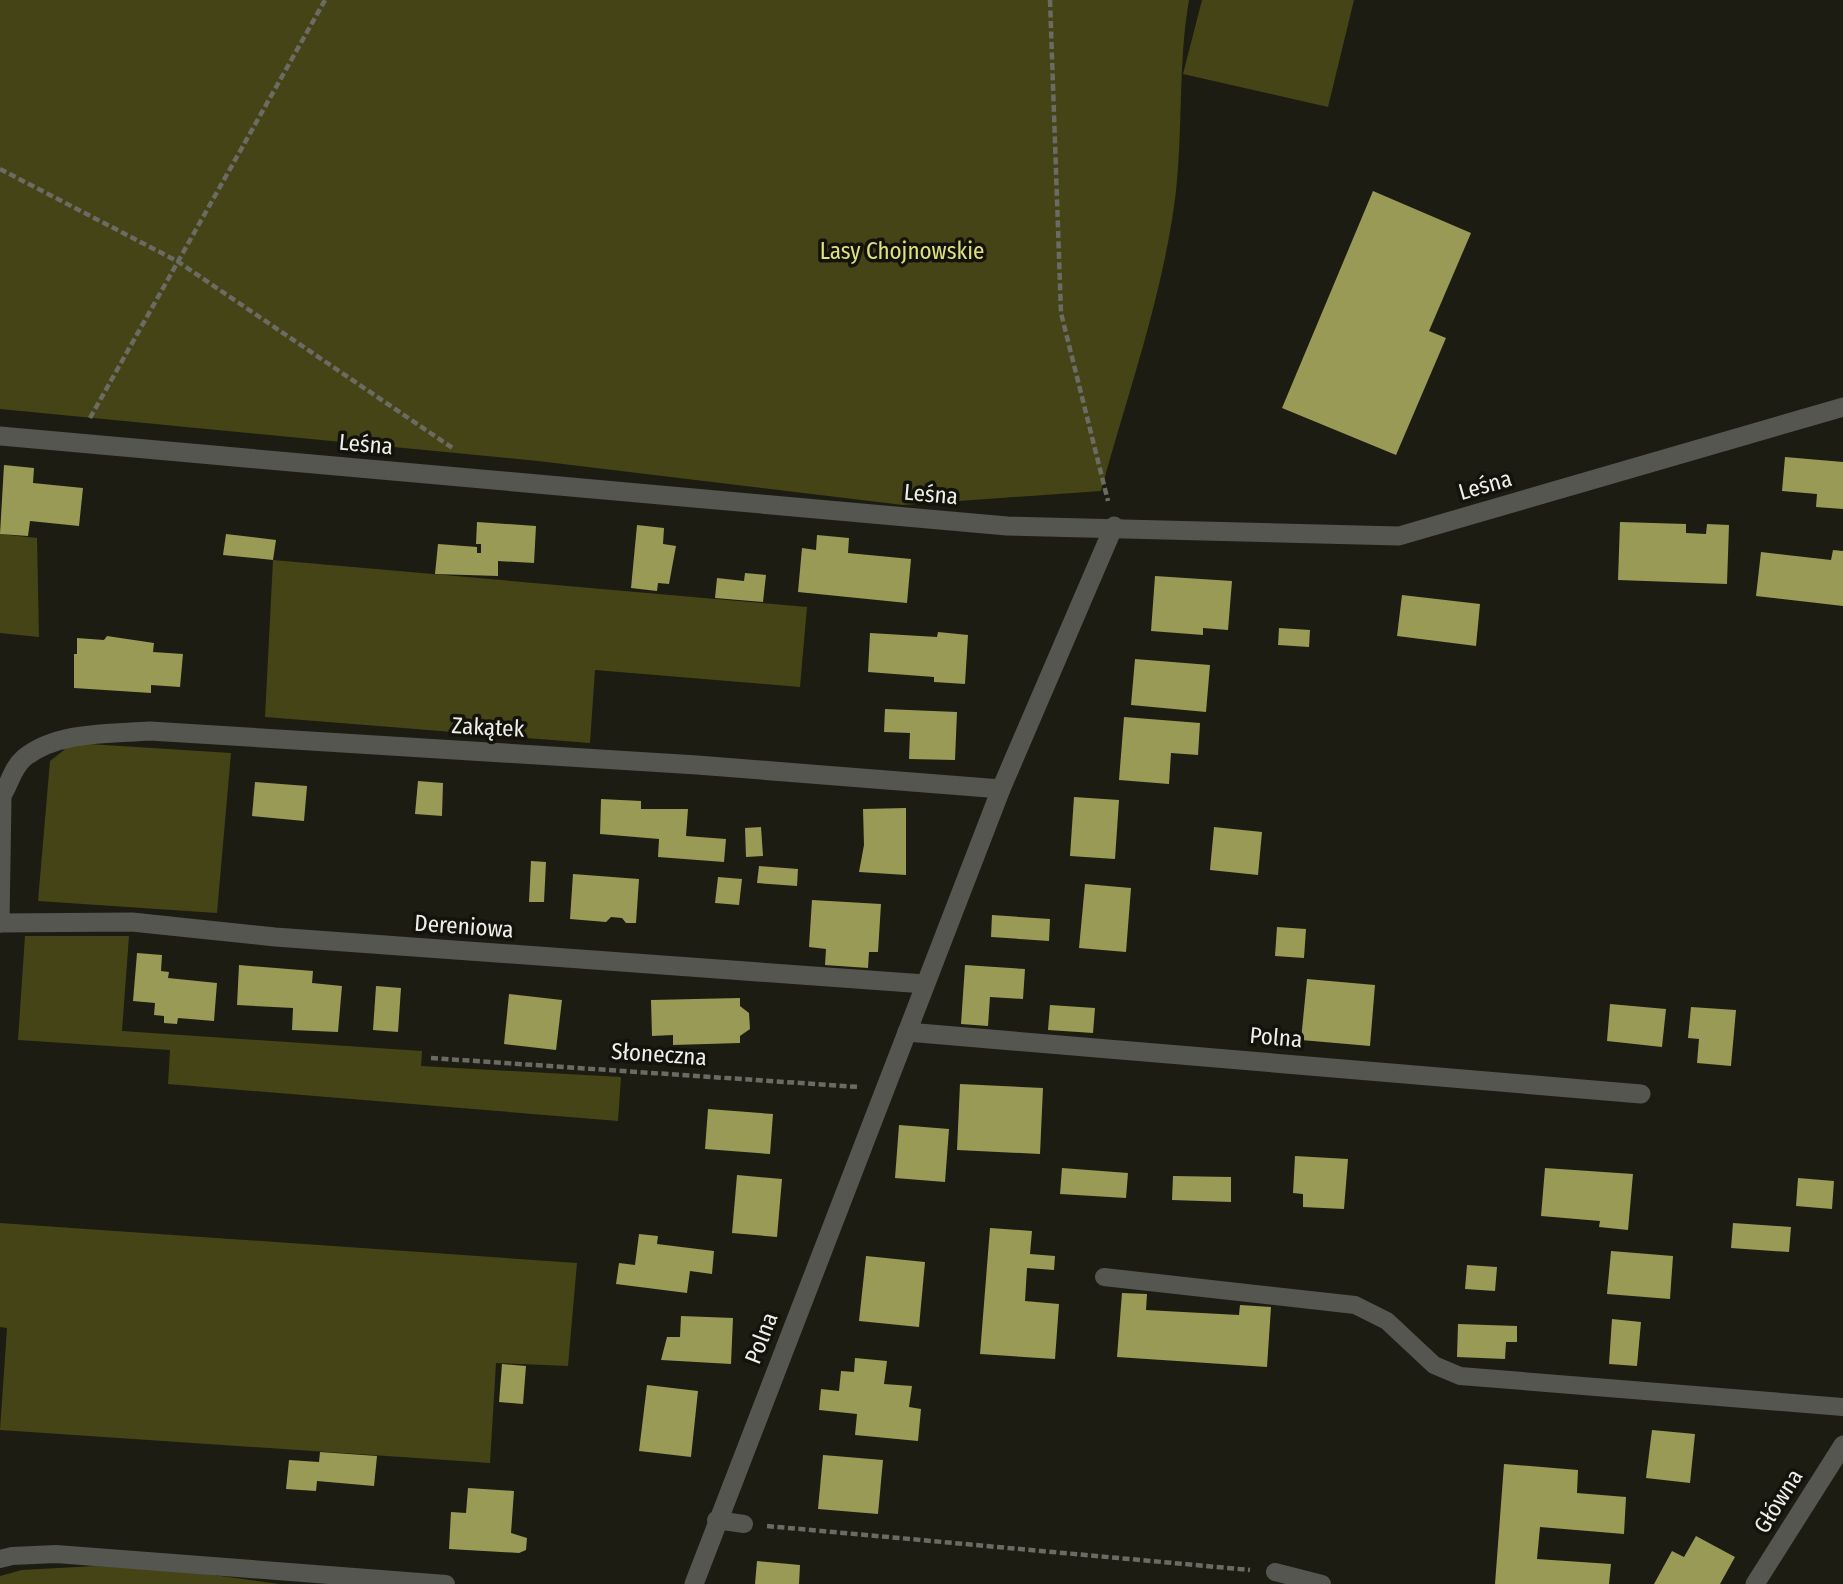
<svg xmlns="http://www.w3.org/2000/svg" width="1843" height="1584" viewBox="0 0 1843 1584" font-family="'Fira Sans Condensed',sans-serif">
  <style>
    .green { fill: #444417 }
    .building { fill: #999a56 }
    .lines { fill: none; stroke-linecap: round; stroke-linejoin: round }
    .path { stroke: #6b6b63; stroke-width: 4.5; stroke-dasharray: 7 3.5; stroke-linecap: butt }
    .service { stroke: #565651; stroke-width: 18 }
    .minor { stroke: #565651; stroke-width: 19 }
    .labels { text-anchor: middle; stroke-width: 7; stroke-linejoin: round; paint-order: stroke }
    .park-label { font-size: 23px; fill: #dee17f; stroke: #13130b }
    .street-label { font-size: 23px; fill: #eeefe9; stroke: #13130b }
  </style>
  <rect width="100%" height="100%" fill="#1c1c13"/>
  <g class="green">
    <path d="M0,0H1189C1178,64 1183,128 1176,191C1164,293 1128,392 1101,491L903,505L538,461L0,409Z"/>
    <polygon points="1202,0 1354,0 1328,107 1183,74"/>
    <polygon points="0,534 37,538 39,637 0,633"/>
    <polygon points="273,560 807,607 800,687 595,670 590,743 265,717"/>
    <polygon points="73,743 231,753 217,913 38,901 50,761"/>
    <polygon points="25,936 129,936 122,1031 422,1051 421,1066 621,1077 618,1121 168,1084 170,1050 18,1040"/>
    <polygon points="0,1223 577,1263 568,1366 496,1363 490,1463 0,1430 7,1328 0,1327"/>
    <polygon points="95,1566 191,1572 279,1584 0,1584 0,1576 22,1570"/>
  </g>
  <g class="building">
    <polygon points="1373,191 1471,233 1429,331 1446,338 1396,455 1282,408"/>
    <polygon points="1785,457 1843,462 1843,509 1816,507 1817,494 1782,491"/>
    <polygon points="4,465 34,468 33,483 83,488 79,526 30,521 28,536 0,534"/>
    <polygon points="477,522 536,526 534,563 498,561 498,576 435,574 438,544 477,547 477,553 481,553 481,544 476,544"/>
    <polygon points="1620,522 1686,524 1686,533 1706,534 1707,524 1729,525 1727,584 1618,580"/>
    <polygon points="637,525 664,528 663,544 676,546 669,584 658,583 657,591 631,588"/>
    <polygon points="226,534 276,540 273,560 223,555"/>
    <polygon points="817,535 849,538 848,553 911,559 907,603 798,592 802,548 816,550"/>
    <polygon points="1833,550 1843,551 1843,606 1756,596 1761,552 1831,560"/>
    <polygon points="745,573 766,575 763,602 715,598 717,578 744,581"/>
    <polygon points="1155,576 1232,581 1228,630 1203,628 1203,635 1151,631"/>
    <polygon points="1402,595 1480,604 1476,646 1397,636"/>
    <polygon points="1279,628 1310,630 1309,647 1278,645"/>
    <polygon points="938,632 968,635 965,684 934,682 934,677 868,672 870,633 937,637"/>
    <polygon points="107,636 154,643 153,652 183,654 180,687 151,685 151,693 74,688 74,654 77,654 77,638 104,640"/>
    <polygon points="1135,659 1210,665 1206,712 1131,705"/>
    <polygon points="885,709 957,712 955,760 909,759 910,733 884,732"/>
    <polygon points="1124,717 1200,723 1198,755 1171,753 1169,784 1119,780"/>
    <polygon points="418,781 443,783 442,816 415,814"/>
    <polygon points="255,782 307,786 304,821 252,816"/>
    <polygon points="1074,797 1119,800 1115,859 1070,856"/>
    <polygon points="601,799 641,801 641,809 688,809 686,836 726,839 724,862 658,857 659,839 600,834"/>
    <polygon points="906,808 906,875 859,872 864,845 863,809"/>
    <polygon points="761,827 763,856 746,857 745,828"/>
    <polygon points="1214,827 1262,832 1258,875 1210,870"/>
    <polygon points="531,861 546,862 544,902 529,902"/>
    <polygon points="759,866 798,869 797,886 757,883"/>
    <polygon points="573,874 639,879 636,923 626,923 622,918 611,917 606,922 570,919"/>
    <polygon points="718,877 742,879 739,905 715,903"/>
    <polygon points="1085,884 1131,888 1126,952 1079,948"/>
    <polygon points="812,900 881,904 878,952 869,952 868,968 825,965 826,949 809,947"/>
    <polygon points="992,915 1050,919 1049,941 991,937"/>
    <polygon points="1277,927 1306,929 1304,958 1275,956"/>
    <polygon points="137,953 162,955 161,971 169,972 168,978 217,983 214,1021 178,1018 177,1024 164,1023 164,1016 154,1015 155,1003 133,1001"/>
    <polygon points="239,965 313,971 312,983 342,986 338,1032 292,1030 293,1008 237,1005"/>
    <polygon points="965,965 1025,969 1023,999 990,997 988,1026 961,1024"/>
    <polygon points="1307,979 1375,985 1370,1046 1301,1040"/>
    <polygon points="376,986 401,988 398,1032 373,1030"/>
    <polygon points="509,994 562,1000 556,1050 504,1044"/>
    <polygon points="740,998 740,1006 749,1013 750,1029 740,1036 740,1043 673,1045 673,1035 652,1036 651,1000"/>
    <polygon points="1610,1004 1666,1009 1662,1047 1607,1041"/>
    <polygon points="1050,1005 1095,1008 1093,1033 1048,1030"/>
    <polygon points="1691,1007 1736,1010 1731,1066 1697,1063 1699,1039 1688,1038"/>
    <polygon points="960,1084 1043,1088 1040,1154 957,1150"/>
    <polygon points="708,1109 773,1114 770,1154 705,1149"/>
    <polygon points="899,1125 949,1129 945,1182 895,1178"/>
    <polygon points="1295,1156 1348,1159 1344,1209 1303,1207 1303,1194 1293,1193"/>
    <polygon points="1062,1168 1128,1173 1126,1198 1060,1194"/>
    <polygon points="1545,1168 1633,1174 1628,1230 1599,1227 1600,1221 1541,1216"/>
    <polygon points="737,1175 782,1179 777,1237 732,1233"/>
    <polygon points="1173,1176 1231,1177 1231,1202 1172,1200"/>
    <polygon points="1798,1178 1834,1181 1832,1209 1796,1206"/>
    <polygon points="1733,1223 1791,1227 1789,1252 1731,1248"/>
    <polygon points="990,1228 1032,1231 1030,1254 1055,1256 1054,1270 1027,1268 1025,1301 1059,1304 1055,1359 980,1354"/>
    <polygon points="639,1234 658,1236 657,1244 714,1251 712,1274 690,1271 687,1293 616,1284 619,1263 635,1265"/>
    <polygon points="1611,1251 1673,1256 1670,1299 1607,1294"/>
    <polygon points="866,1256 925,1262 919,1327 859,1321"/>
    <polygon points="1467,1265 1497,1267 1495,1291 1465,1289"/>
    <polygon points="1122,1293 1147,1294 1146,1310 1239,1315 1240,1305 1271,1307 1267,1367 1117,1357"/>
    <polygon points="681,1316 733,1318 731,1364 661,1360 667,1337 680,1337"/>
    <polygon points="1612,1319 1641,1322 1637,1366 1609,1364"/>
    <polygon points="1458,1324 1517,1326 1517,1342 1506,1342 1505,1359 1457,1357"/>
    <polygon points="855,1358 887,1361 884,1384 912,1386 909,1407 921,1409 918,1441 855,1435 857,1414 819,1410 821,1389 839,1391 841,1371 854,1372"/>
    <polygon points="502,1364 526,1366 523,1404 499,1402"/>
    <polygon points="647,1385 698,1391 691,1457 639,1451"/>
    <polygon points="1652,1430 1695,1434 1690,1483 1646,1478"/>
    <polygon points="320,1452 377,1456 374,1486 317,1481 316,1491 286,1489 289,1460 319,1462"/>
    <polygon points="823,1455 883,1460 878,1514 818,1509"/>
    <polygon points="1504,1464 1578,1470 1577,1493 1626,1497 1624,1534 1540,1527 1537,1559 1611,1564 1609,1584 1495,1584"/>
    <polygon points="468,1488 514,1491 511,1533 527,1538 526,1550 519,1553 449,1549 451,1512 466,1513"/>
    <polygon points="1696,1536 1735,1557 1720,1584 1654,1584 1672,1551 1684,1557"/>
    <polygon points="757,1561 800,1565 799,1584 755,1584"/>
  </g>
  <g class="lines">
    <g class="path">
      <polyline points="1050,0 1061,313 1108,501"/>
      <polyline points="0,169 177,261 454,449"/>
      <polyline points="90,418 325,0"/>
      <polyline points="431,1058 859,1087"/>
      <polyline points="767,1526 1250,1570"/>
    </g>
    <g class="service">
      <polyline points="1104,1277 1355,1305 1387,1321 1434,1365 1460,1376 1843,1407"/>
      <polyline points="716,1520 744,1524"/>
      <polyline points="0,1559 12,1556 56,1554 446,1584"/>
      <polyline points="1275,1572 1322,1584"/>
    </g>
    <g class="minor">
      <polyline points="0,436 1007,526 1399,536 1843,407"/>
      <path d="M0,798C8,790 11,769 24,758C57,731 110,734 150,731L697,765L1001,789"/>
      <polyline points="0,923 132,922 275,937 925,984"/>
      <polyline points="0,923 2,798"/>
      <polyline points="907,1032 1641,1094"/>
      <polyline points="694,1584 1001,789 1114,526"/>
      <polyline points="1755,1584 1843,1445"/>
    </g>
  </g>
  <g class="labels">
    <g class="park-label">
      <text x="902" y="259">Lasy Chojnowskie</text>
    </g>
    <g class="street-label">
      <text transform="translate(366 444) rotate(5)" y="8">Leśna</text>
      <text transform="translate(1485 485) rotate(-16)" y="8">Leśna</text>
      <text transform="translate(931 494) rotate(5)" y="8">Leśna</text>
      <text transform="translate(488 727) rotate(3)" y="8">Zakątek</text>
      <text transform="translate(464 926) rotate(4)" y="8">Dereniowa</text>
      <text transform="translate(1276 1037) rotate(5)" y="8">Polna</text>
      <text transform="translate(659 1054) rotate(4)" y="8">Słoneczna</text>
      <text transform="translate(761 1338) rotate(-69)" y="8">Polna</text>
      <text transform="translate(1778 1501) rotate(-58)" y="8">Główna</text>
    </g>
  </g>
</svg>
